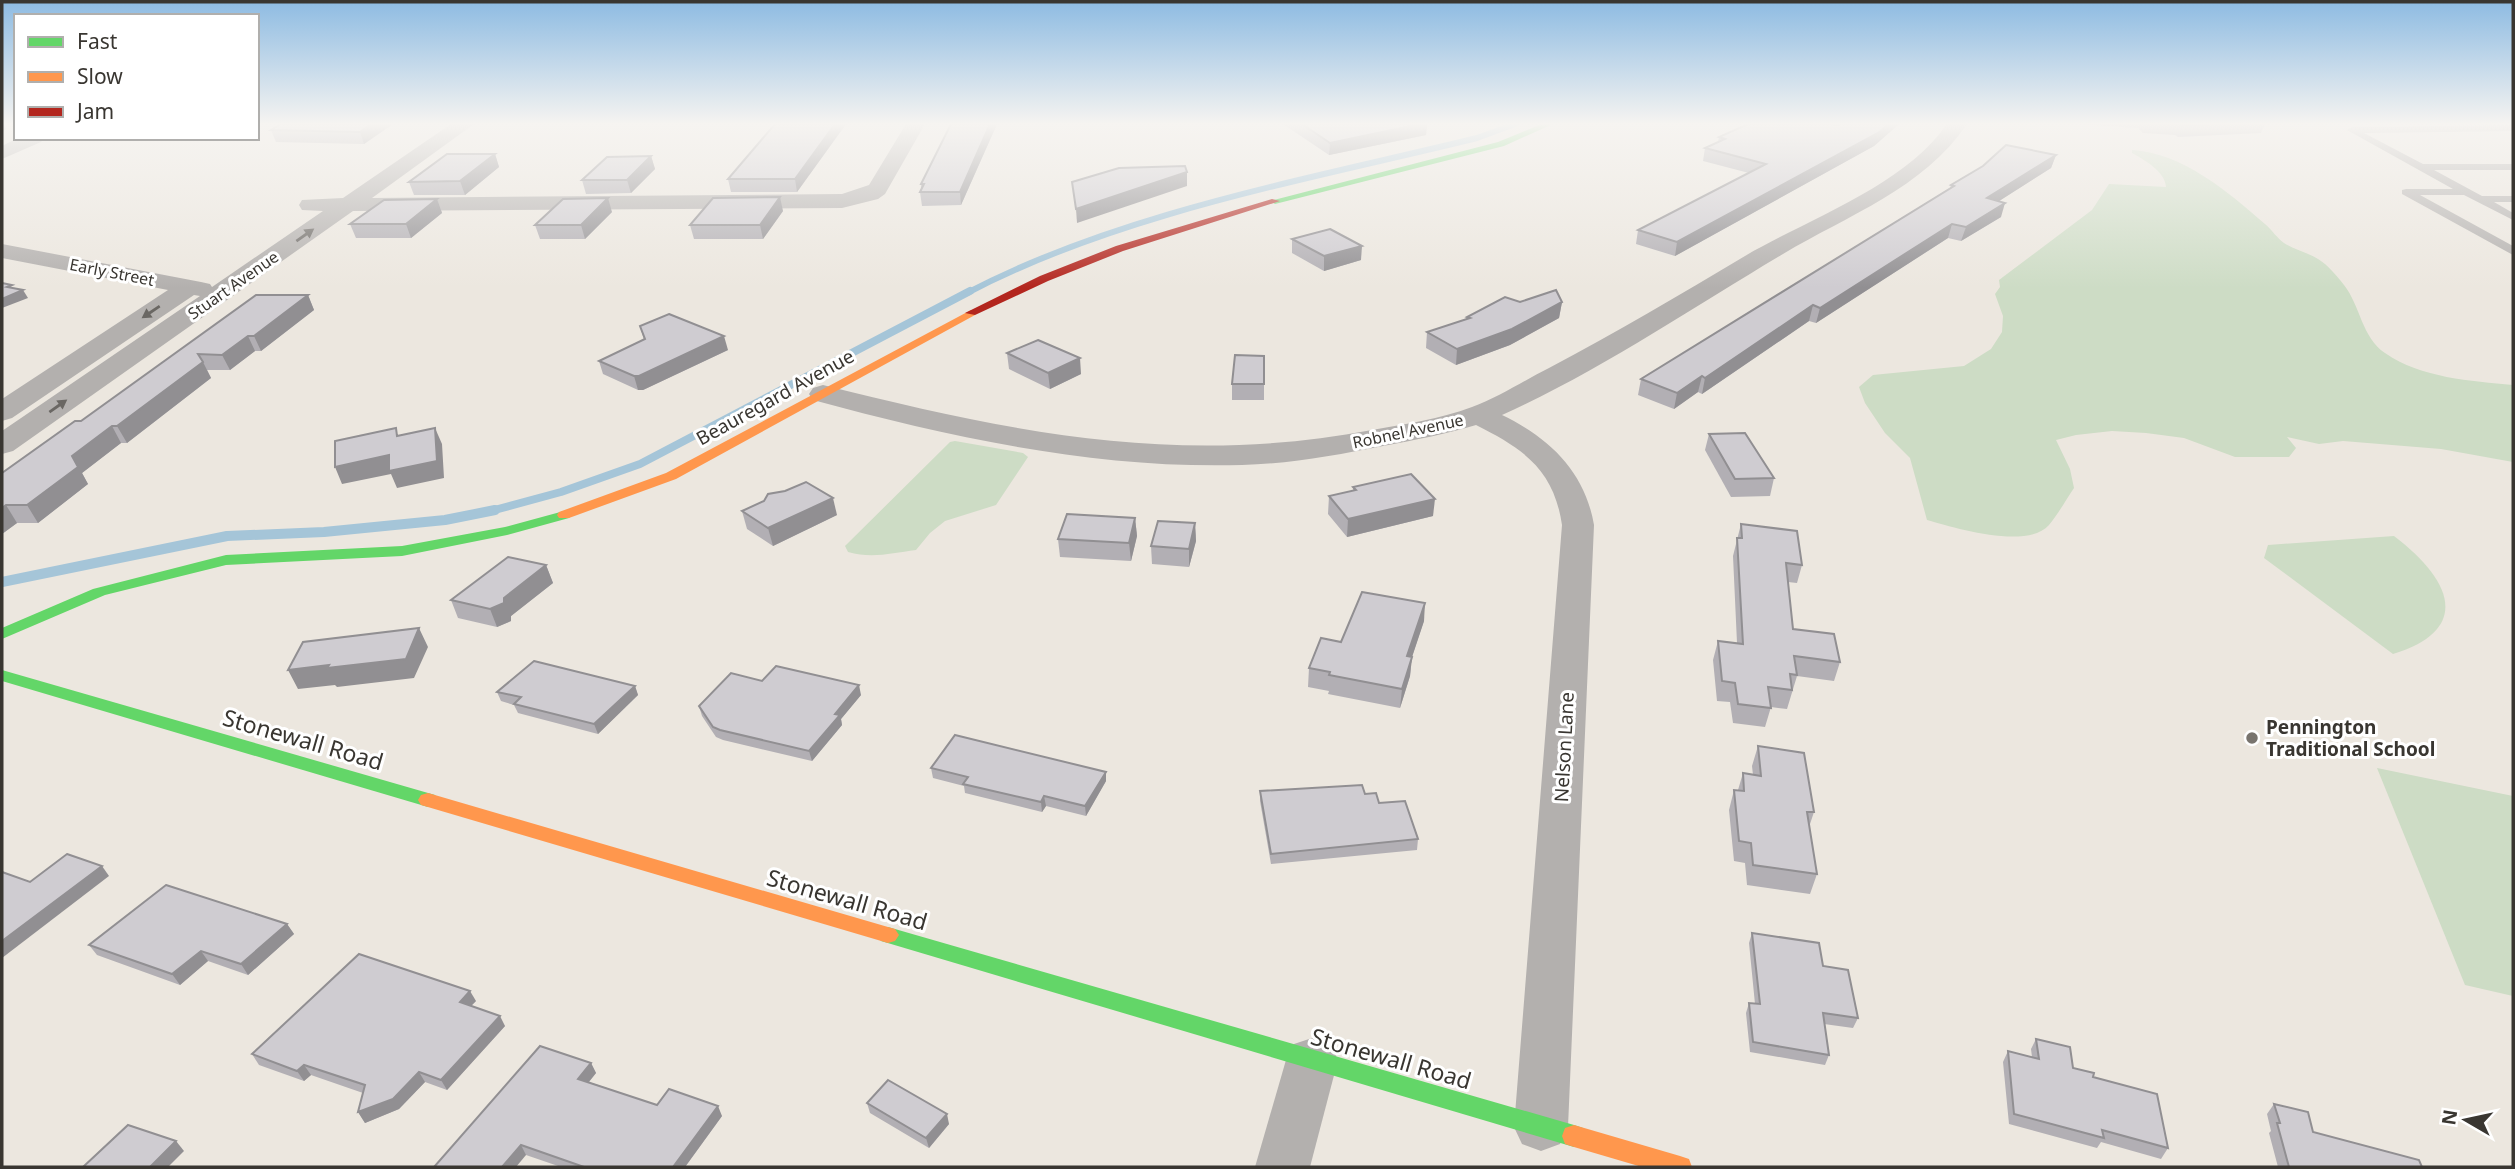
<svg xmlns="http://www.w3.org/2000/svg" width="2515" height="1169" viewBox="0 0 2515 1169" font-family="'Noto Sans',sans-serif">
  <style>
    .green { fill: #cddcc5 }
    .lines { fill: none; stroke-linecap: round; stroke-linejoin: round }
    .stream-far2 { stroke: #a5c5d8; stroke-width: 6 }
    .stream-far1 { stroke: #a5c5d8; stroke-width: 8 }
    .stream { stroke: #a5c5d8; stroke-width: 10 }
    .lane { fill: #b3b0ae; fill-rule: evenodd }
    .street { fill: #b3b0ae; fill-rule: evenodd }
    .fast { fill: #63d668; fill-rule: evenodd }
    .slow { fill: #ff974d; fill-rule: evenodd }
    .jam { fill: #b3261e; fill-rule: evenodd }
    .wall { fill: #b2afb4 }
    .shaded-wall { fill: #918f92 }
    .building { fill: #cfccd1; stroke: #918f92; stroke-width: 2 }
    .oneway { fill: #6a6763 }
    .poi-dot { fill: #78746e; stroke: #fff; stroke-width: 2.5 }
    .labels { text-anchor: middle; stroke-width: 6; stroke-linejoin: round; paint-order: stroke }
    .far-street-label { font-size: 16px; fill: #393631; stroke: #fff }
    .street-label { font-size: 19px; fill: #393631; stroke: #fff }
    .poi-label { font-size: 19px; font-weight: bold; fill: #393631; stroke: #fff; text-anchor: start }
    .near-street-label { font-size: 23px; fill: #393631; stroke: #fff }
  </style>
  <rect width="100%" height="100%" fill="#ece7df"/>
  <g class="green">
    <path d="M2132,150C2183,153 2228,192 2265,224C2272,230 2277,238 2284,243C2294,250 2307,252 2318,259C2328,265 2337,276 2344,285C2360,305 2362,338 2385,353C2421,378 2471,381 2513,385V462L2441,449L2343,441L2319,444L2287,437L2296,448L2289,457H2235L2184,438L2146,433L2112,431L2076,435L2056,440L2070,469L2074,488C2066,500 2058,514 2049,525C2027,550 1955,528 1927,520L1910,458L1885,433L1865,403L1859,387L1873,375L1964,366L1991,349L2002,332L2003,316L1995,294L2000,287L1999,280L2092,210L2109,184L2166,187C2165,171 2144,160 2132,153Z"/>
    <path d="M955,441L1023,453L1028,457L996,505L945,521L930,533L916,550C892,553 872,559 848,552L845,546L950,442Z"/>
    <path d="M2394,536C2448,577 2476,628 2393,654L2264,558L2268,545Z"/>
    <polygon points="2377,768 2513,796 2513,996 2465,985"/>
  </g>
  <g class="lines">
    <path class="stream-far2" d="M967,293C1119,213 1310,179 1477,138L1515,124"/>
    <polyline class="stream-far1" points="487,512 561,492 640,464 970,291"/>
    <polyline class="stream" points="2,582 227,536 324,532 445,520 495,510"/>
    <polygon class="lane" points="2513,125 2513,131 2364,133 2423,164 2513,164 2513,170 2434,170 2482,196 2513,196 2513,202 2494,202 2513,213 2513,220 2464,195 2420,195 2513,246 2513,255 2402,194 2402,190 2406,189 2453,189 2347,130 2352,127"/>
    <g class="street">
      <polygon points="451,124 474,124 372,198 842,194 869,185 906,124 925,124 885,194 878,199 842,208 353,211 13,451 2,454 2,431 200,296 194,295 12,418 2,421 2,399 168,290 2,258 2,244 201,282 210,284 212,287 323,211 302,210 299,205 302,200 343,198"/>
      <path d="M1947,124H1967C1923,189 1848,215 1783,254C1692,308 1598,372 1502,415C1550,438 1585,472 1594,525L1568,1127L1560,1144L1541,1151L1522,1144L1514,1127L1562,525C1554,470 1524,449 1476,425C1446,434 1415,440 1383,446C1337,455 1289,464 1242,465C1096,469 953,438 813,400L809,394L813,388L823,385C1011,432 1177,467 1372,430C1406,424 1440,419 1472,407C1499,397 1523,381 1549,368C1615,333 1680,295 1745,256C1810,218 1904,186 1947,124Z"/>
      <polygon points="18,138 44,138 41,142 2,159 2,146"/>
      <polygon points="1312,1038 1330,1044 1338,1060 1310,1167 1255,1167 1286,1060 1294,1044"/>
    </g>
    <g class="fast">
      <polygon points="1542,124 1553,124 1504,146 1275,204 1270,201 1498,142"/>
      <polygon points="564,511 571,515 569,518 507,535 402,556 226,565 105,595 2,639 2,628 93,589 226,555 402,546 505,527"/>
      <polygon points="2,670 435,795 438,800 435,805 428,807 2,681"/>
      <polygon points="888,927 1574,1125 1583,1128 1586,1136 1583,1144 1574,1147 881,941 877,935 881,929"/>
    </g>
    <g class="slow">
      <polygon points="971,310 975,311 975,315 676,479 569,518 559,518 557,515 559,512 666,473"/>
      <polygon points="428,793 888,927 895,929 899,935 895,941 888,943 421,805 418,800 421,795"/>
      <polygon points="1574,1125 1680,1156 1689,1159 1692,1167 1642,1167 1574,1147 1565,1144 1562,1136 1565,1128"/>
    </g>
    <polygon class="jam" points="1272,199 1280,201 1123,251 1048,281 975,315 965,313 1040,276 1116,246"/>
  </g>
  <g class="wall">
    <polygon points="281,124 393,124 364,144 276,142 271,130"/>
    <polygon points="775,124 846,124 797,192 731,192 728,179"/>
    <polygon points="997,124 961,205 922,206 920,192 921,189 921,184"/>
    <polygon points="1283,124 1427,124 1426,135 1329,155"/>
    <polygon points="1835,124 1899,124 1874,146 1675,256 1636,244 1638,230 1749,173 1703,161 1705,148 1718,142 1719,137"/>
    <polygon points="2075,124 2265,124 2261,133 2178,137 2175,135 2143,133 2138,128"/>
    <polygon points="495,154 499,167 465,195 414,195 409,182"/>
    <polygon points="2056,155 2051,168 1999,201 2001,217 1961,241 1948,238 1816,323 1809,321 1702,394 1698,392 1674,409 1638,395 1641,379 1950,188 1951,185"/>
    <polygon points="651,156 655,169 631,193 586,194 582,180"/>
    <polygon points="437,199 442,213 411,238 356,238 350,224"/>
    <polygon points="783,211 763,239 694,239 690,225"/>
    <polygon points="612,212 585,239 540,239 535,225"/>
    <polygon points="1292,239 1361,260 1324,271 1292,253"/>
    <polygon points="256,295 308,295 314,310 261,351 255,351 230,370 207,370 211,378 127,443 121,443 82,473 88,484 38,523 17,523 2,534 2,473 81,421"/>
    <polygon points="1520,302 1562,302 1559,318 1510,345 1456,365 1426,348 1427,332 1467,319 1467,317"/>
    <polygon points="640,326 728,350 643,390 638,390 603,374 599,361 644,340"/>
    <polygon points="1007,353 1081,374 1050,389 1009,369"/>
    <polygon points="1264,356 1264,400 1232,400 1232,384"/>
    <polygon points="1709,434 1774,478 1770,496 1731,497 1705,450"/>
    <polygon points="1353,487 1433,516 1347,537 1328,514 1329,496 1353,491"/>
    <polygon points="742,511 837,515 773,546 747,529"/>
    <polygon points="1135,518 1137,536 1131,561 1060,557 1058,539"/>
    <polygon points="1195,523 1196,541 1189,567 1152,564 1151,546"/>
    <polygon points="1741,524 1802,565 1797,583 1788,582 1793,629 1840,662 1834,681 1797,676 1787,709 1771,707 1765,727 1733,723 1730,702 1717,701 1713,660 1718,641 1737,643 1733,556"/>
    <polygon points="546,565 553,583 511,616 511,621 497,627 458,618 451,600"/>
    <polygon points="1424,621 1412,657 1410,676 1400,708 1328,694 1329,691 1308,687 1309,668 1341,642"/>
    <polygon points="762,681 861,695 841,719 842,725 812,761 723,740 716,737 702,716 699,706"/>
    <polygon points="635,686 638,695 598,734 518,713 514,705 501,701 497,692"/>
    <polygon points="1758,746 1814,812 1809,827 1817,874 1810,894 1747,885 1745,863 1734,861 1729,810 1734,790 1738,790 1743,773 1753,775 1752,766"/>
    <polygon points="931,768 1106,772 1106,781 1086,816 1046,806 1042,812 965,793 964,786 933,778"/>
    <polygon points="1260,791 1365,794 1379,803 1418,839 1417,850 1271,864 1260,801"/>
    <polygon points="287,924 294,934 248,975 208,961 180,985 97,955 89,945"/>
    <polygon points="1752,933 1823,966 1858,1018 1853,1028 1824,1024 1829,1055 1825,1065 1750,1052 1746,1013 1749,1003 1755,1004 1749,943"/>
    <polygon points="476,1001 471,1006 505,1026 447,1090 425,1082 399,1109 365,1123 358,1112 363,1093 311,1075 304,1081 259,1065 252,1054"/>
    <polygon points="2036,1039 2073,1068 2093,1077 2168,1148 2161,1159 2101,1142 2097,1148 2009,1124 2003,1062 2008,1051 2032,1057 2031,1049"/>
    <polygon points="591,1063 596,1073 589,1082 657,1105 722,1116 685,1167 561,1167 526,1155 434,1167"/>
    <polygon points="867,1103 949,1124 929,1148 870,1113"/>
    <polygon points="2274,1104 2313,1132 2422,1167 2278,1167 2269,1133 2271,1131 2267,1114"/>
  </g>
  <g class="shaded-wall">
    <polygon points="2,124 4,124 6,129 2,131"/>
    <polygon points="371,124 393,124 364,144 360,132"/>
    <polygon points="835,124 846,124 797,192 795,179"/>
    <polygon points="990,124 997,124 961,205 960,192"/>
    <polygon points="1420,124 1427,124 1426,135 1329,155 1330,143"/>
    <polygon points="1889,124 1899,124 1874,146 1675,256 1677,242"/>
    <polygon points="495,154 499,167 465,195 460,181"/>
    <polygon points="2056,155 2051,168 1982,212 1987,198"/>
    <polygon points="651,156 655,169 631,193 627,180"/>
    <polygon points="1187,172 1187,186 1077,223 1076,209"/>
    <polygon points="780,197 783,211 763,239 760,225"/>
    <polygon points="608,198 612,212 585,239 581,225"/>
    <polygon points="437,199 442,213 411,238 406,224"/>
    <polygon points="2005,203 2001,217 1961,241 1966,227"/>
    <polygon points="1952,224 1948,238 1816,323 1820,308"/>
    <polygon points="1362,246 1361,260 1324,271 1324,256"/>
    <polygon points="23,290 28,298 2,308 2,299"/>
    <polygon points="308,295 314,310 261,351 254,336"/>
    <polygon points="1562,302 1559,318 1510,345 1456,365 1457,349"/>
    <polygon points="1813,305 1809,321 1702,394 1705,378"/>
    <polygon points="248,336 255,351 230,370 222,355"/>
    <polygon points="724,336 728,350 643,390 638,390 634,376"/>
    <polygon points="1080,358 1081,374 1050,389 1048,373"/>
    <polygon points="203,362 211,378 127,443 117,426"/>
    <polygon points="1702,376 1698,392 1674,409 1677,393"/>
    <polygon points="112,426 121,443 82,473 88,484 38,523 27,505 72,456"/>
    <polygon points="435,428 442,444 444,478 397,488 391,474 342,484 335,467"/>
    <polygon points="833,498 837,515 773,546 768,528"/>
    <polygon points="1435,499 1433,516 1347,537 1348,519"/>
    <polygon points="6,505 17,523 2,534 2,508"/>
    <polygon points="1135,518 1137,536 1131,561 1129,543"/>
    <polygon points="1195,523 1196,541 1189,567 1189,549"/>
    <polygon points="546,565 553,583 511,616 511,621 497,627 490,609"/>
    <polygon points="1425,603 1424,621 1406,675 1407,656"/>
    <polygon points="419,628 428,647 414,678 337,687 335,685 298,689 288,670"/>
    <polygon points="1412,657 1410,676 1400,708 1402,689"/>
    <polygon points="859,685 861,695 841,719 842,725 812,761 809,751 835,714"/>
    <polygon points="635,686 638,695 598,734 594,724"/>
    <polygon points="1106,772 1106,781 1086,816 1085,806"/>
    <polygon points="1044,796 1046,806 1042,812 1041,802"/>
    <polygon points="102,866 109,876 2,958 2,941"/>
    <polygon points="287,924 294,934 248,975 241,964"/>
    <polygon points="201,951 208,961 180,985 172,974"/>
    <polygon points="470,991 476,1001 465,1012 460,1002"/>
    <polygon points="500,1016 505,1026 447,1090 441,1080"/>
    <polygon points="591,1063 596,1073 583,1089 578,1079"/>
    <polygon points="304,1065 311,1075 304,1081 297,1071"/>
    <polygon points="419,1072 425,1082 399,1109 365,1123 358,1112"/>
    <polygon points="718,1106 722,1116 685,1167 673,1167"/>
    <polygon points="947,1114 949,1124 929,1148 926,1138"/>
    <polygon points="176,1141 184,1151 168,1167 150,1167"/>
    <polygon points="521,1145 526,1155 516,1167 502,1167"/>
  </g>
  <g class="building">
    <polygon points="281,124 371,124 360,132 271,130"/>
    <polygon points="775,124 835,124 795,179 728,179"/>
    <polygon points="951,124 990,124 960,192 920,192 924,184 921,184"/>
    <polygon points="1302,124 1420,124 1330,143"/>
    <polygon points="1748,124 1832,124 1838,125 1838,124 1889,124 1878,133 1677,242 1638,230 1766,164 1705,148 1725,139 1719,137"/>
    <polygon points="2182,124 2211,124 2183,125"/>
    <polygon points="2006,145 2056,155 1987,198 2005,203 1966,227 1952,224 1820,308 1813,305 1705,378 1702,376 1677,393 1641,379 1954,186 1951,185 1983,166"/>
    <polygon points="447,154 495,154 460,181 409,182"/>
    <polygon points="651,156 627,180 582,180 607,157"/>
    <polygon points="1185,166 1187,172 1076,209 1072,182 1119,168"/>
    <polygon points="780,197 760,225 690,225 713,198"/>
    <polygon points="608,198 581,225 535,225 563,199"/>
    <polygon points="437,199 406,224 350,224 384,200"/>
    <polygon points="1330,229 1362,246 1324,256 1292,239"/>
    <polygon points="2,283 12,285 7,287 23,290 2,299"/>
    <polygon points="1556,290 1562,302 1512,329 1457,349 1427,332 1470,318 1467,317 1505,297 1520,302"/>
    <polygon points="256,295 308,295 254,336 248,336 222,355 198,354 203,362 117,426 112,426 72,456 78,467 27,505 6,505 2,508 2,473 75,421 81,421"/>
    <polygon points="669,314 724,336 639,376 634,376 599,361 645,339 640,326"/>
    <polygon points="1038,340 1080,358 1048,373 1007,353"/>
    <polygon points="1235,355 1264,356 1264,384 1232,384"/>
    <polygon points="396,428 397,436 435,428 437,461 389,471 389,455 335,467 335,441"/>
    <polygon points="1745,433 1774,478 1735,479 1709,434"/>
    <polygon points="1411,474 1435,499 1348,519 1329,496 1356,490 1353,487"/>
    <polygon points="806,482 833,498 768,528 742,511 764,501 768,494 785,491"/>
    <polygon points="1067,514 1135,518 1129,543 1058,539"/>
    <polygon points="1158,521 1195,523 1189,549 1151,546"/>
    <polygon points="1741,524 1797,531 1802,565 1786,563 1793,629 1834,634 1840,662 1794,656 1797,675 1790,674 1792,690 1768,687 1771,708 1738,704 1735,683 1722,681 1718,641 1743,644 1737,538 1742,538"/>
    <polygon points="508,557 546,565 504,598 504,603 490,609 451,600"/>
    <polygon points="1362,592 1425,603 1407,656 1412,657 1402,689 1329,675 1330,672 1309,668 1321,638 1341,642"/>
    <polygon points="419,628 406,659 327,668 329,665 288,670 303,642"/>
    <polygon points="534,661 635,686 594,724 514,704 521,697 497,692"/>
    <polygon points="776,666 859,685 835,714 840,715 809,751 720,730 713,727 699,706 731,673 762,681"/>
    <polygon points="955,735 1106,772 1085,806 1044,796 1041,802 963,784 968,777 931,768"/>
    <polygon points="1758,746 1804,753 1814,812 1807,812 1817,874 1753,865 1751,843 1739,841 1734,790 1744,791 1743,773 1761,776"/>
    <polygon points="1362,785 1365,794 1376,793 1379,803 1405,801 1418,839 1271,854 1260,791"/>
    <polygon points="67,854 102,866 2,941 2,872 30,882"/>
    <polygon points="166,885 287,924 241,964 201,951 172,974 89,945"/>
    <polygon points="1752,933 1819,943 1823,966 1848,970 1858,1018 1823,1013 1829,1055 1753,1042 1749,1003 1760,1004"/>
    <polygon points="359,954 470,991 460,1002 500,1016 441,1080 419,1072 393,1099 358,1112 365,1085 304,1065 297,1071 252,1054"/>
    <polygon points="2036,1039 2070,1047 2073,1068 2094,1073 2093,1077 2157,1094 2168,1148 2102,1130 2104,1138 2014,1114 2008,1051 2039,1059"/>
    <polygon points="540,1046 591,1063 578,1079 657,1105 669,1089 718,1106 673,1167 584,1167 521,1145 502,1167 434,1167"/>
    <polygon points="888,1080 947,1114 926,1138 867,1103"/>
    <polygon points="2274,1104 2308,1112 2313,1132 2419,1160 2422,1167 2289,1167 2277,1123 2280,1123"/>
    <polygon points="128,1125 176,1141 150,1167 83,1167"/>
  </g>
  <defs><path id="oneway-solid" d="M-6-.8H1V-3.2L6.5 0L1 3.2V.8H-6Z" transform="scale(1.75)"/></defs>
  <g class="oneway">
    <use href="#oneway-solid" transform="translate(305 235) rotate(-35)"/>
    <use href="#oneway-solid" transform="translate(151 312) rotate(146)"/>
    <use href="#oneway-solid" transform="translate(58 406) rotate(-35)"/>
  </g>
  <linearGradient id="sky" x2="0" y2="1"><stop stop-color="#8dbbe2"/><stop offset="0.43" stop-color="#f6f4f1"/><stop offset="1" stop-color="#f6f4f1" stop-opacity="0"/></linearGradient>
  <rect width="2515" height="288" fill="url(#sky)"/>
  <circle class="poi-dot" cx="2252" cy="738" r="7"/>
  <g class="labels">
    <g class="far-street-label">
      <text transform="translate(112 272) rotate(11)" y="6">Early Street</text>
      <text transform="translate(233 285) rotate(-35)" y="6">Stuart Avenue</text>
      <text transform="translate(1408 431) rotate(-12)" y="6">Robnel Avenue</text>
    </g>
    <g class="street-label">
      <text transform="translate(775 397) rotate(-29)" y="7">Beauregard Avenue</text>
      <text transform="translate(1564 747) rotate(-87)" y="7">Nelson Lane</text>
    </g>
    <g class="poi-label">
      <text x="2266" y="734">Pennington<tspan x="2266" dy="22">Traditional School</tspan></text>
    </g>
    <g class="near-street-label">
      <text transform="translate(303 740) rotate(16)" y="8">Stonewall Road</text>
      <text transform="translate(847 900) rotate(16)" y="8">Stonewall Road</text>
      <text transform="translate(1391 1059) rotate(16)" y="8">Stonewall Road</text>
    </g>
  </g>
  <rect width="2515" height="1169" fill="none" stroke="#393631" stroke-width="7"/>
  <rect x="14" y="14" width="245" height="126" fill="#ffffff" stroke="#b0afad" stroke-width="2"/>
  <rect x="28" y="37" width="35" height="10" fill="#63d668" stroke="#b0afad" stroke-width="2"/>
  <text x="77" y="49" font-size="21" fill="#393631">Fast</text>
  <rect x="28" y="72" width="35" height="10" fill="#ff974d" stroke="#b0afad" stroke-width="2"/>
  <text x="77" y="84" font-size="21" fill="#393631">Slow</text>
  <rect x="28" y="107" width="35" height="10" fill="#b3261e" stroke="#b0afad" stroke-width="2"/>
  <text x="77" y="119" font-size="21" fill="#393631">Jam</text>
  <g transform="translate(2466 1120) rotate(279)" stroke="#ffffff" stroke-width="5" paint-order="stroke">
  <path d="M0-5L12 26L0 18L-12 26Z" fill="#393631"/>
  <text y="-10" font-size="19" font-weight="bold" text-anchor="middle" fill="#393631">N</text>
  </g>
</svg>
